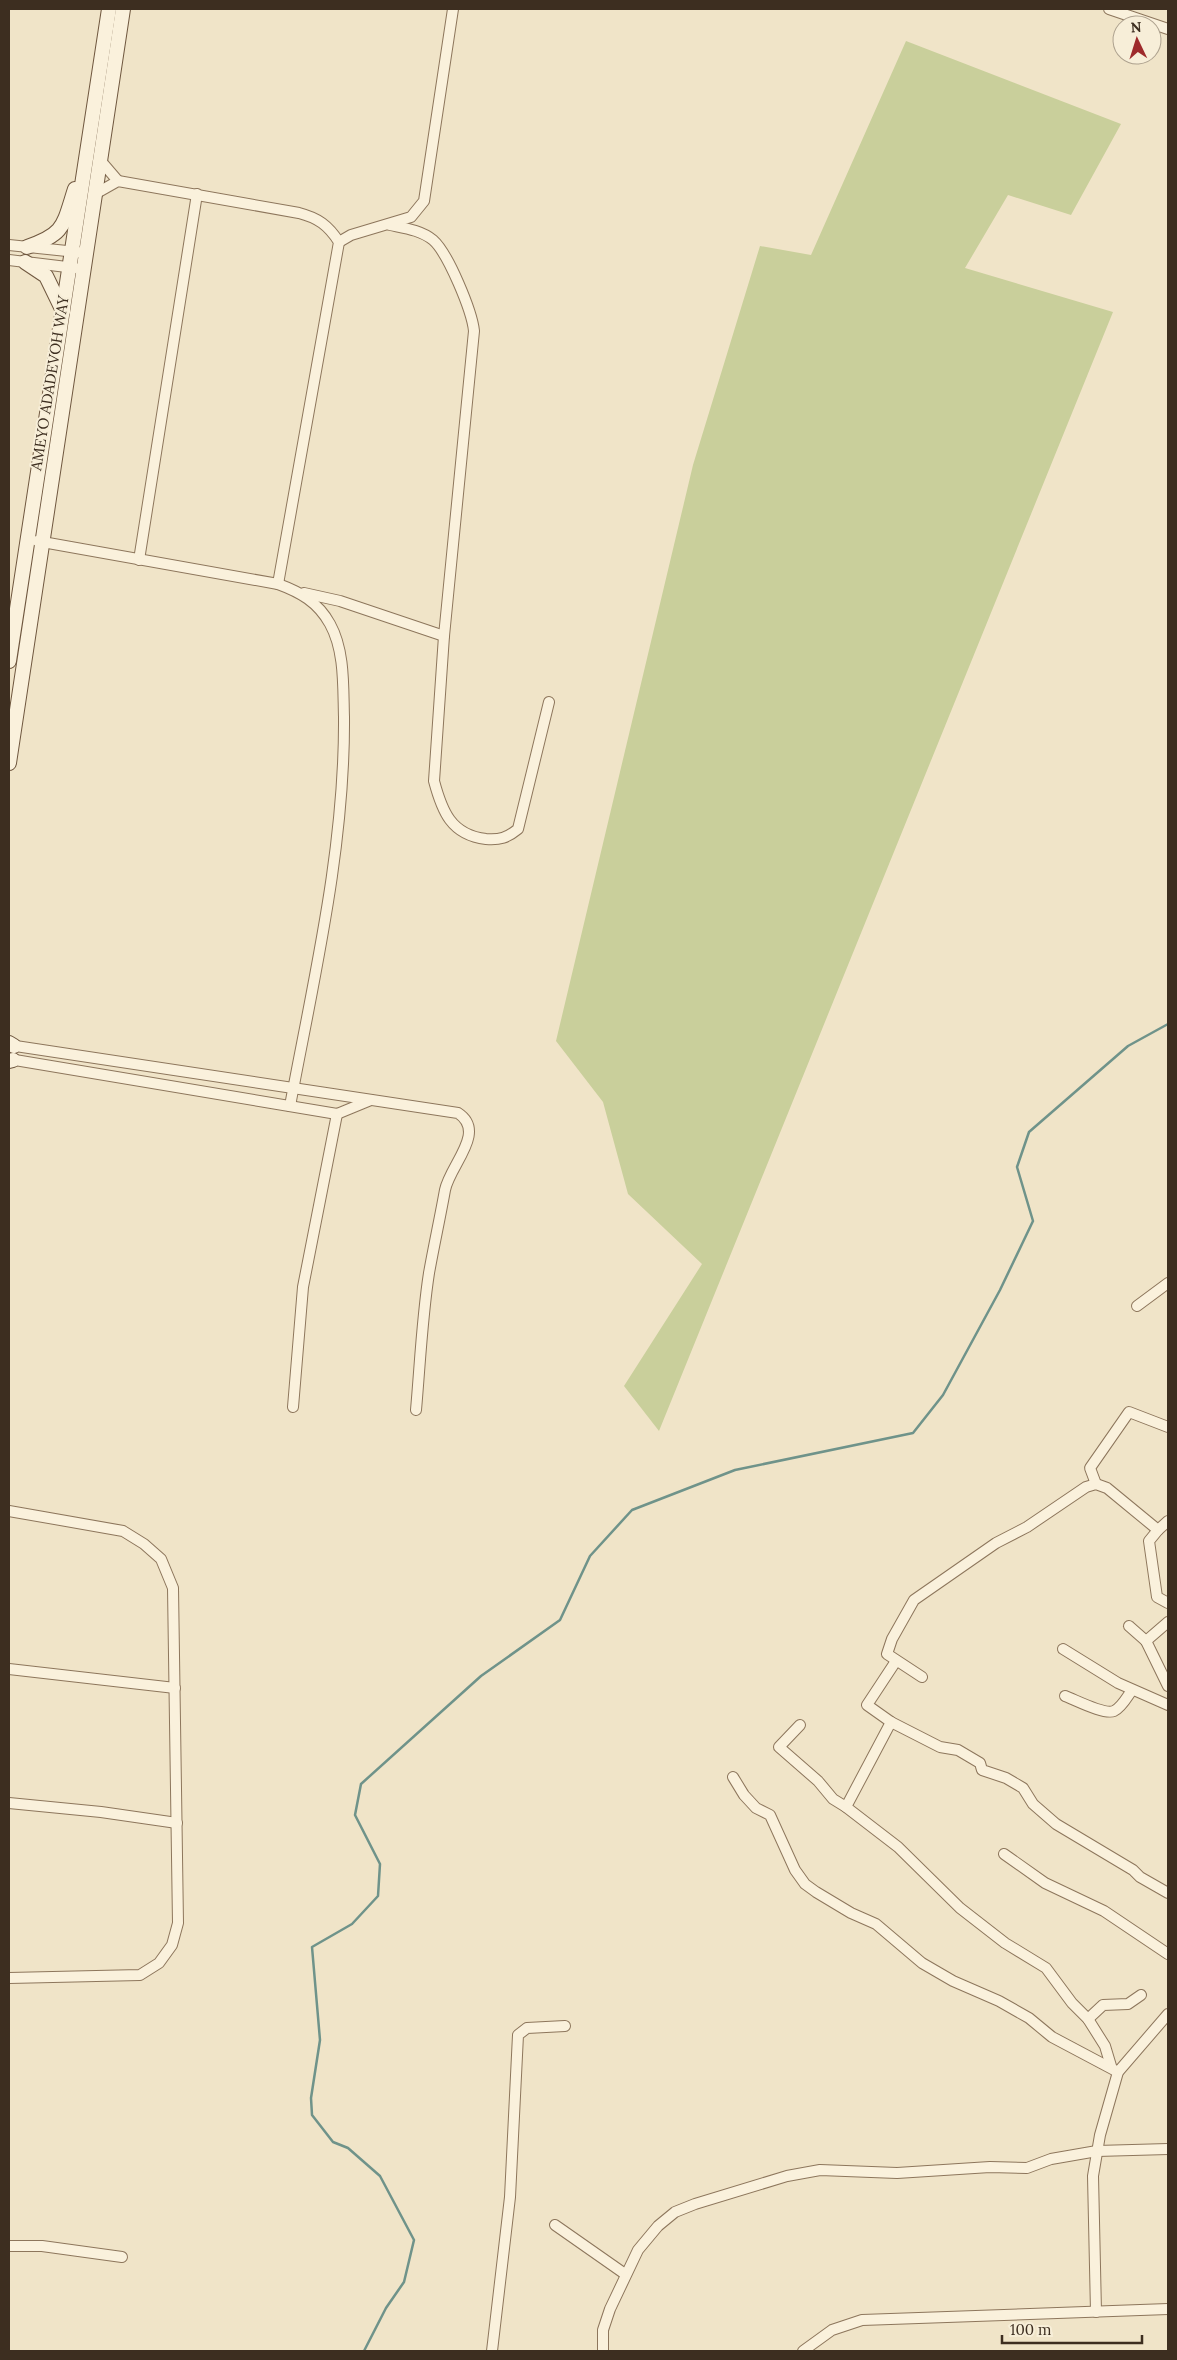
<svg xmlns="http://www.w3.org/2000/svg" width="1177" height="2360" viewBox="0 0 1177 2360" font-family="Lora,serif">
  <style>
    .green { fill: #c9cf9b }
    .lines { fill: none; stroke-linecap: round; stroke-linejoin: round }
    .stream { stroke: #6f938a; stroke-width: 2.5 }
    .street-casing { stroke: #8d765c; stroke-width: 12 }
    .secondary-casing { stroke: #6f573f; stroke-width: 16 }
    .street { stroke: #faf1dc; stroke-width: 10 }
    .secondary { stroke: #faf1dc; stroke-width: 14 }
    .labels { text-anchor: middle; stroke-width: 4; stroke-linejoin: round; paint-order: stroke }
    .street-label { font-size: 15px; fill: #3d2e20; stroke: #f7eed8 }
  </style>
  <rect width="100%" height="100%" fill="#f0e4c8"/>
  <polygon class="green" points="906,41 1121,124 1071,215 1008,195 965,268 1113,312 659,1431 624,1386 702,1264 628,1194 603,1102 556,1041 693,465 760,246 811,255"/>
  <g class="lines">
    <polyline class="stream" points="364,2351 386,2308 404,2282 414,2240 380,2176 348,2148 333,2142 312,2115 311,2098 320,2040 312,1947 352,1924 378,1896 380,1864 355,1815 361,1784 481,1676 560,1620 590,1556 632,1510 735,1470 913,1433 943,1395 1000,1290 1033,1221 1017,1167 1029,1132 1128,1046 1168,1024"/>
    <g class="street-casing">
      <g id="street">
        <polyline points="1109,9 1168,29"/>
        <polyline points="100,160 118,181"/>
        <path d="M95,194L118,181L299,213C318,218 328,225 339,242L278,584"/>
        <path d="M390,225C404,228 421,230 433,240C448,253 472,311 474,331L444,636L434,781C442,811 451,835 486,839C500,840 507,838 518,829L549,702"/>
        <polyline points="339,242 351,235 411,217 424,201 453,9"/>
        <polyline points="9,245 86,253"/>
        <polyline points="9,260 75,268"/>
        <path d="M37,541L278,584C300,592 318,602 330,624C345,651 343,687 344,717C345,848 314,977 290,1106"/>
        <polyline points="139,560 197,194"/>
        <polyline points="304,593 340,601 444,636"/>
        <path d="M9,1045L458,1113C487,1132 450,1165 445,1190C440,1218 434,1245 429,1273C422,1318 420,1365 416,1410"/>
        <polyline points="9,1059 337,1114 371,1100"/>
        <polyline points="1137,1306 1168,1283"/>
        <polyline points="293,1407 303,1287 337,1114"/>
        <polyline points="1096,1484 1090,1468 1129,1412 1168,1427"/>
        <polyline points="9,1511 123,1531 144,1544 161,1559 173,1588 178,1923 172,1945 159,1963 140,1975 9,1978"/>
        <polyline points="1158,1530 1149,1541 1157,1597 1168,1603"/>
        <polyline points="1168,1622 1146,1641 1168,1686"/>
        <polyline points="1129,1626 1146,1641"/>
        <polyline points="1063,1649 1118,1683 1168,1705"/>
        <polyline points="896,1661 867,1705 891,1722 940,1747 958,1750 980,1763 982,1770 1006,1778 1023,1788 1033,1804 1056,1824 1133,1870 1140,1877 1168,1893"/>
        <polyline points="9,1669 175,1688"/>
        <polyline points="922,1677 887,1654 892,1639 914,1600 996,1543 1027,1527 1086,1487 1096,1484 1107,1488 1158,1530 1168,1521"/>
        <path d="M1065,1696C1076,1700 1104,1715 1114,1711C1122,1707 1127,1697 1132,1690"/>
        <polyline points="891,1722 846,1807 898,1847 960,1908 1005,1943 1046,1968 1072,2003 1088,2019 1105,2046 1111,2066"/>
        <polyline points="800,1725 779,1747 818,1781 833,1799 846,1807"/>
        <polyline points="733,1777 744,1795 756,1808 770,1815 795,1870 805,1884 816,1892 851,1913 876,1924 922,1963 953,1981 999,2001 1029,2018 1052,2037 1118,2072"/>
        <polyline points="9,1803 101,1812 177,1823"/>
        <polyline points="1004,1854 1045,1883 1104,1911 1168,1954"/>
        <polyline points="1088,2019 1103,2005 1128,2004 1141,1995"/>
        <polyline points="555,2225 625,2274"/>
        <polyline points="9,2246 42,2246 122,2257"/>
        <polyline points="1096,2312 1093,2176 1100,2135 1118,2072 1168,2014"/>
        <polyline points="492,2351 510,2197 518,2035 527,2028 565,2026"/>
        <polyline points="603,2351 603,2330 610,2309 638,2250 658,2226 675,2212 695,2204 787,2176 820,2170 897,2173 990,2167 1027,2168 1051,2159 1097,2151 1168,2149"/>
        <polyline points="803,2351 832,2330 862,2320 1168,2309"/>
      </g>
    </g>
    <g class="secondary-casing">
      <g id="secondary">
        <path d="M27,247C65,234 63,226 75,189"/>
        <polyline points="25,262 46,276 63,311"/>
        <polyline points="9,661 109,9"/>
        <polyline points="9,763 123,9"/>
        <polyline points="9,1043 14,1046"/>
        <polyline points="9,1061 13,1060"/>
      </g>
    </g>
    <use href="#street" class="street"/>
    <use href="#secondary" class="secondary"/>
  </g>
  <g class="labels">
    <g class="street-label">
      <text transform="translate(50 383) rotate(-81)" y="5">AMEYO ADADEVOH WAY</text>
    </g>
  </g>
  <rect width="1177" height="2360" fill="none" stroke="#3d2e20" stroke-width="20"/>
  <g transform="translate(1137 40) rotate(356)"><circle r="24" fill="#f7eed8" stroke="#ada18e"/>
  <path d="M0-4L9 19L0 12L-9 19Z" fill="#9e2a2b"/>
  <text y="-8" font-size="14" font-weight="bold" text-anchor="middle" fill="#3d2e20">N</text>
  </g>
  <path d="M1002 2335v8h140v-8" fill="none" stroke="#3d2e20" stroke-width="2.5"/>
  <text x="1010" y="2335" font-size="15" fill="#3d2e20" stroke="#f7eed8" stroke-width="4" paint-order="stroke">100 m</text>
</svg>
